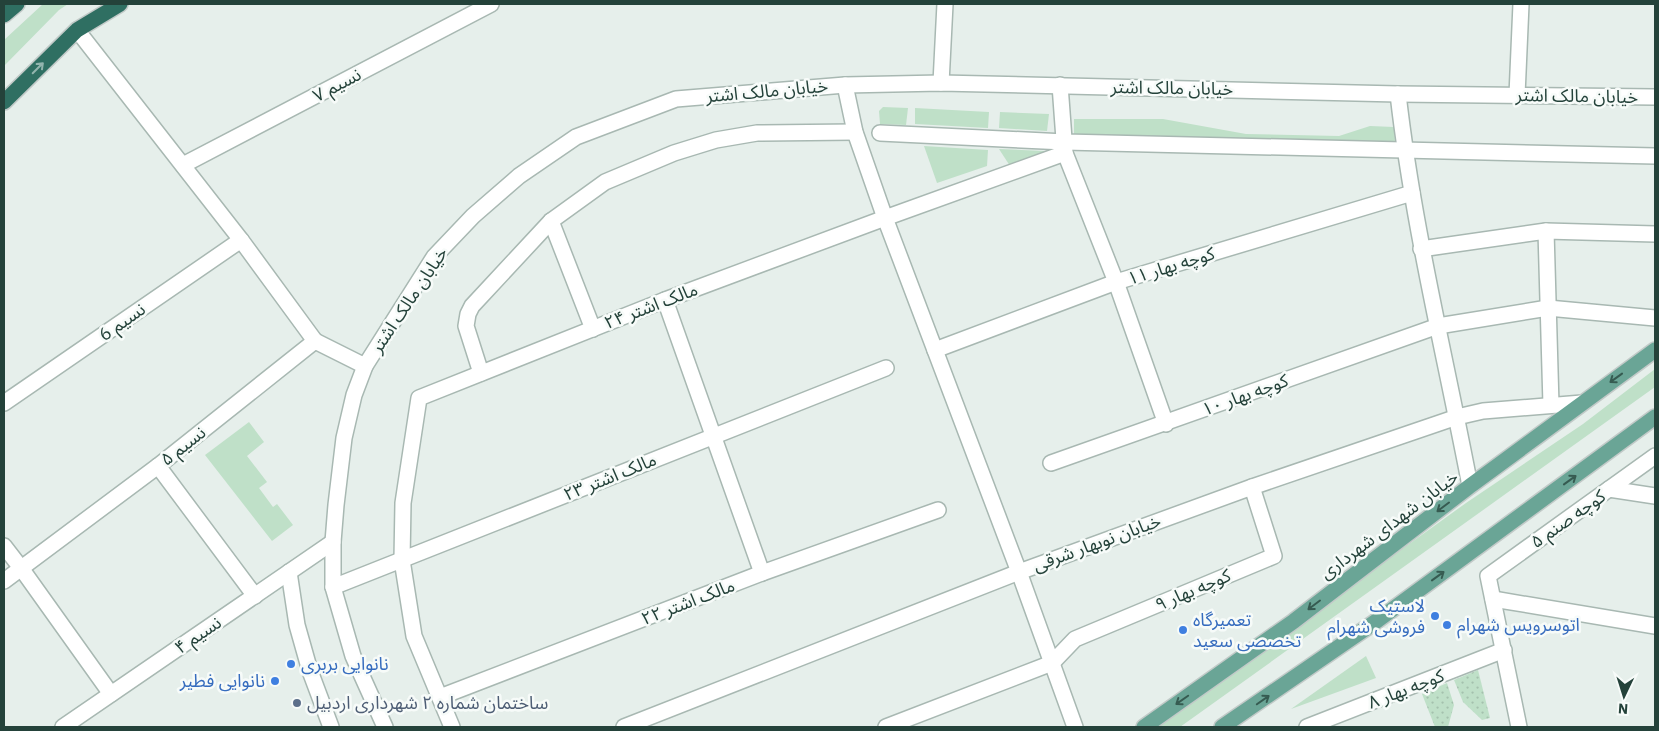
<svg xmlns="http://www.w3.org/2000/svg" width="1659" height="731" viewBox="0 0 1659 731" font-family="'IBM Plex Sans','Noto Sans Arabic',sans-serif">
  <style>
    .green { fill: #bfe0c8 }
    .park { fill: url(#park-dots) }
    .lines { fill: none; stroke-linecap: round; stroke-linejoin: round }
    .minor-casing { stroke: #a8b8b2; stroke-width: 18 }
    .major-casing { stroke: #c2cac8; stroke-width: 18 }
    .highway-casing { stroke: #c2cac8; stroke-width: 18 }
    .minor { stroke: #fff; stroke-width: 15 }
    .major { stroke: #6aa596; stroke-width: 15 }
    .highway { stroke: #2f6f62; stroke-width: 15 }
    .oneway { stroke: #93b5ae }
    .oneway2 { stroke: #365b51 }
    .shop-dot { fill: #3f7fe0; stroke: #f7fbf9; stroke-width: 2 }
    .service-dot { fill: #5c6f8a; stroke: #f7fbf9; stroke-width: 2 }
    .labels { text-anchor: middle; stroke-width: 5; stroke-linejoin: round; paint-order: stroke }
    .street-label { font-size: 18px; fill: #24423a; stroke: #f7fbf9 }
    .shop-label { font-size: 18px; fill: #366cbe; stroke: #f7fbf9; text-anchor: start }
    .service-label { font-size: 18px; fill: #4e5e75; stroke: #f7fbf9; text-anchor: start }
  </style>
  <defs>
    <pattern id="park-dots" width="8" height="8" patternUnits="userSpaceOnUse" patternTransform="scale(1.25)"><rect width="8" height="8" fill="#bfe0c8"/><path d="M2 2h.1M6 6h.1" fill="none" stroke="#a4c1ad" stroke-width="1.8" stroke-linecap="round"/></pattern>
  </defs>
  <rect width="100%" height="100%" fill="#e6efeb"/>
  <g class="green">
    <polygon points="43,4 68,4 59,10 4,66 4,40"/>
    <polygon points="883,107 908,108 906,125 880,124 879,111"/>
    <polygon points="915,108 989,112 988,128 915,124"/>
    <polygon points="1000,112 1049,114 1047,131 999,128"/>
    <polygon points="1074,119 1163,119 1246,134 1339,136 1370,126 1394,127 1395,142 1074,135"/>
    <polygon points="924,146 988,150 987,166 937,183"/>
    <polygon points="999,149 1044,151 1044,155 1010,166"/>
    <polygon points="1655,369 1655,387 1180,727 1155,727 1466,503 1583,424"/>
    <polygon points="249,422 264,442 247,456 267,482 259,488 273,507 277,504 293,525 272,541 205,455"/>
    <polygon points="1366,656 1376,678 1291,709"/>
  </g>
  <g class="park">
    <polygon points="1478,670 1490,718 1482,720 1463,702 1454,680"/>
    <polygon points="1447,683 1454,705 1448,727 1435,727 1422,694"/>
  </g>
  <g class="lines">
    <g class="minor-casing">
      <g id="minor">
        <polyline points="77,30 241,240 315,341"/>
        <polyline points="941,83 945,4"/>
        <polyline points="845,85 855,132 885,218 1019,572 1075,727"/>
        <polyline points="1060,85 1065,153 1116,282 1166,424"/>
        <path d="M1398,94C1413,226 1445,355 1470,486"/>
        <polyline points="1517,95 1521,4"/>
        <polyline points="880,133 1065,142 1655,156"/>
        <polyline points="183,165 491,4"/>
        <polyline points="551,221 593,329"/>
        <polyline points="1546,231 1551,405"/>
        <polyline points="1421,249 1546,231 1655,234"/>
        <polyline points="665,300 762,573"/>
        <polyline points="935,350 1116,282 1412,193"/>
        <polyline points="481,373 466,326 468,314 472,306 551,221 605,182 674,153 716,140 757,133 855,132"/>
        <polyline points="4,403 241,240"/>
        <polyline points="1051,463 1438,326 1548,308 1655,318"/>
        <polyline points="158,466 255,596"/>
        <polyline points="1609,489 1655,456"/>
        <polyline points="4,546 21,568 111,694"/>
        <polyline points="289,572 297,625 310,671 331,727"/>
        <polyline points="4,581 158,466 315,341 365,366"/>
        <polyline points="333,587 886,368"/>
        <polyline points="1493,599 1655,626"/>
        <polyline points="440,697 762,573 938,510"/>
        <polyline points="63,727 333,542"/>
        <polyline points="385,727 353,656 333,587 333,542 336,505 344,438 354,395 365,366 434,257 473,216 519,176 576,137 676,99 845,85 941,83 1398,94 1655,97"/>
        <polyline points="452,727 414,636 402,560 403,503 419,398 665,300 885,218 1065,153"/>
        <polyline points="624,727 1019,572 1252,487 1457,417 1483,411 1582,403"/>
        <polyline points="886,727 1052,663 1075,639 1274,556 1252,487"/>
        <polyline points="1307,727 1504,650"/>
        <polyline points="1519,727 1488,576 1609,489 1655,496"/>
      </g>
    </g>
    <g class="major-casing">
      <g id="major">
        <polyline points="1144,727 1294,621 1470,486 1655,350"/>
        <polyline points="1222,727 1378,620 1655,417"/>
      </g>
    </g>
    <g class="highway-casing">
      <g id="highway">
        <polyline points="4,15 17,4"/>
        <polyline points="4,102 77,30 120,4"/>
      </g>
    </g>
    <use href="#minor" class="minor"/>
    <use href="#major" class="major"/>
    <use href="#highway" class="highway"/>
  </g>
  <defs><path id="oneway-shaft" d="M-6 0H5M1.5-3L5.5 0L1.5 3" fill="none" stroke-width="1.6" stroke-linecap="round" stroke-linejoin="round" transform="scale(1.25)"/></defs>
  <use class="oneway" href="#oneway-shaft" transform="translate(38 68) rotate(-45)"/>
  <g class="oneway2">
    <use href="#oneway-shaft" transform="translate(1616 378) rotate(144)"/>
    <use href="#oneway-shaft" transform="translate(1570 480) rotate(-36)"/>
    <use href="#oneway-shaft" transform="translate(1443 507) rotate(143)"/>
    <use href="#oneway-shaft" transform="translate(1438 576) rotate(-36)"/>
    <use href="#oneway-shaft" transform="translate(1314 605) rotate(143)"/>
    <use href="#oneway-shaft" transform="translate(1182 700) rotate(145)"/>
    <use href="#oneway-shaft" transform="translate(1263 700) rotate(-35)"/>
  </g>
  <g class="shop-dot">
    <circle cx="1435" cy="616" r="5"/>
    <circle cx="1447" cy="625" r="5"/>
    <circle cx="1183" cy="630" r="5"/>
    <circle cx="291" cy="664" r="5"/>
    <circle cx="275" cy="681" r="5"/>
  </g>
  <circle class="service-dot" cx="297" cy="703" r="5"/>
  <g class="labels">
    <g class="street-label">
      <text transform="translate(337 85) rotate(-28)" y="6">نسیم ۷</text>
      <text transform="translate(1172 88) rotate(1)" y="6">خیابان مالک اشتر</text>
      <text transform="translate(767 91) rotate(-5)" y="6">خیابان مالک اشتر</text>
      <text transform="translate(1577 96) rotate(1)" y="6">خیابان مالک اشتر</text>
      <text transform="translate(1171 266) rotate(-17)" y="6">کوچه بهار ۱۱</text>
      <text transform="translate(409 300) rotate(-56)" y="6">خیابان مالک اشتر</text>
      <text transform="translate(651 306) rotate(-21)" y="6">مالک اشتر ۲۴</text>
      <text transform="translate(122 322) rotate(-35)" y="6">نسیم 6</text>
      <text transform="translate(1245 395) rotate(-20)" y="6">کوچه بهار ۱۰</text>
      <text transform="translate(183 446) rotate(-38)" y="6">نسیم ۵</text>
      <text transform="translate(610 477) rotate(-22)" y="6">مالک اشتر ۲۳</text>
      <text transform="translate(1568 519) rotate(-35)" y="6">کوچه صنم ۵</text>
      <text transform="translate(1389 525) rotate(-37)" y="6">خیابان شهدای شهرداری</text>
      <text transform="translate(1097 543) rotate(-20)" y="6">خیابان نوبهار شرقی</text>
      <text transform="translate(1193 590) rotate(-23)" y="6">کوچه بهار ۹</text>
      <text transform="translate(688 602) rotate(-21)" y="6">مالک اشتر ۲۲</text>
      <text transform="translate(198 635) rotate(-34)" y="6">نسیم ۴</text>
      <text transform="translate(1406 689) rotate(-21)" y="6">کوچه بهار ۸</text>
    </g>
    <g class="shop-label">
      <text x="1425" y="612" text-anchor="end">لاستیک<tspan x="1425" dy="21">فروشی شهرام</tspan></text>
      <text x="1193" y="626">تعمیرگاه<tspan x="1193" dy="21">تخصصی سعید</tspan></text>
      <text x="1457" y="631">اتوسرویس شهرام</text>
      <text x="301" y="670">نانوایی بربری</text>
      <text x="265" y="687" text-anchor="end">نانوایی فطیر</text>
    </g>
    <g class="service-label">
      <text x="307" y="709">ساختمان شماره ۲ شهرداری اردبیل</text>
    </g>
  </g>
  <rect width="1659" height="731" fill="none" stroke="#24423a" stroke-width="10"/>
  <g transform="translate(1624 696) rotate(184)" stroke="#f7fbf9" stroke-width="4" paint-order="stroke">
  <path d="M0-4L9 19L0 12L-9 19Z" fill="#24423a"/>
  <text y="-8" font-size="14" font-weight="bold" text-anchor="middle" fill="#24423a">N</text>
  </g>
</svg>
